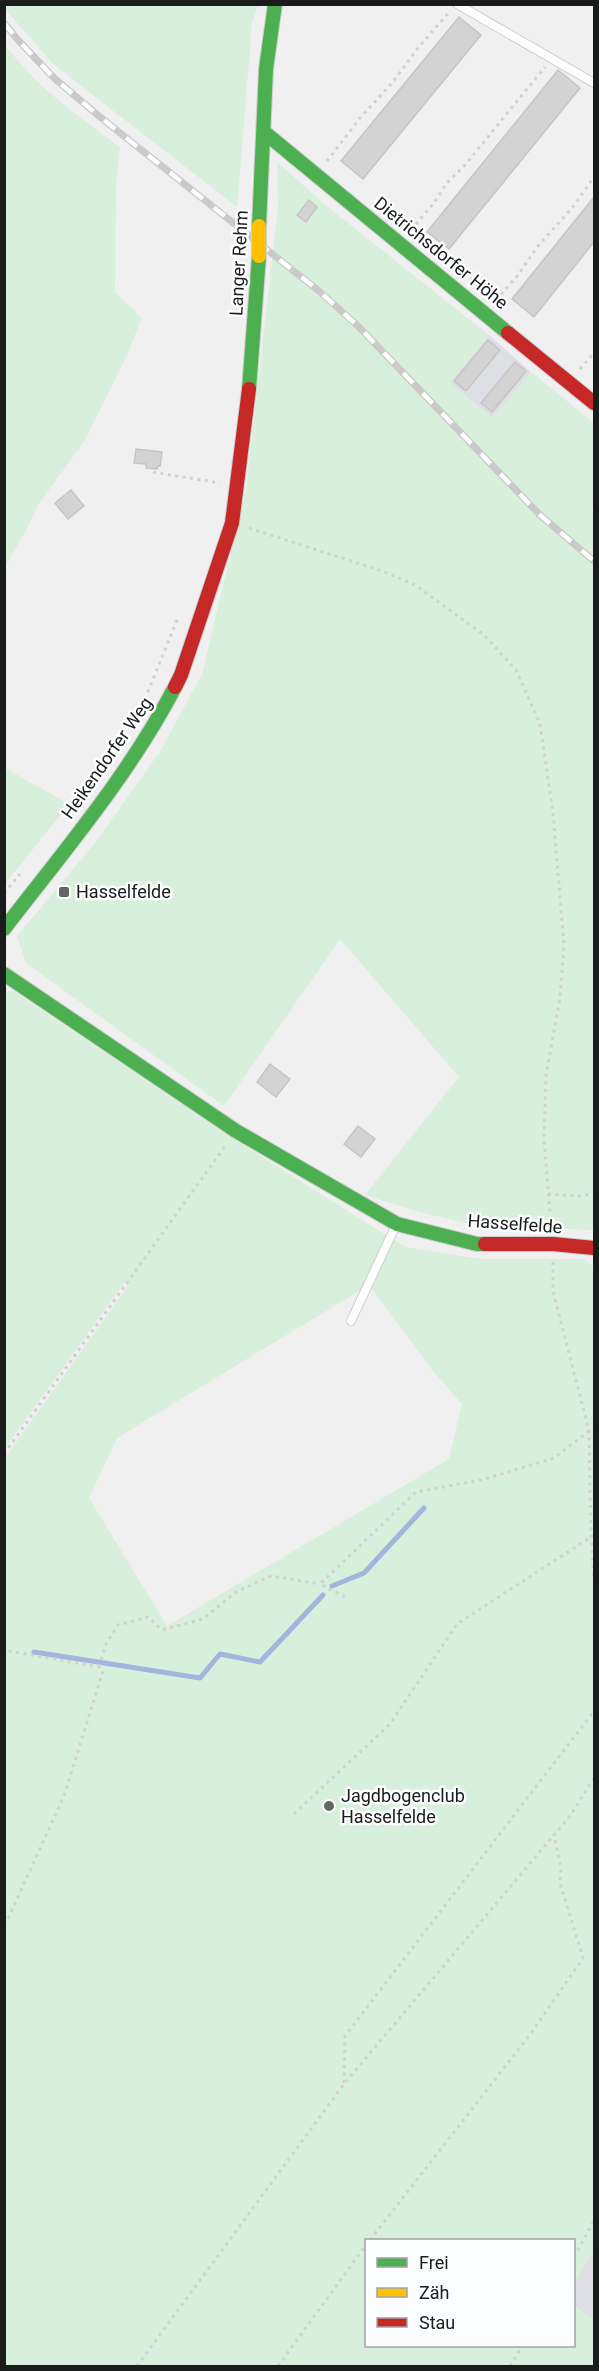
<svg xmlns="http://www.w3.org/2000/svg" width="599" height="2371" viewBox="0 0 599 2371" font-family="Roboto,sans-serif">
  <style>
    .built { fill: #dddfe4 }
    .green { fill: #d7efdb; fill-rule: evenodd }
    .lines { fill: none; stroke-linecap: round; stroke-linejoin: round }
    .stream { stroke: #a3b5dd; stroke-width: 5 }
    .building { fill: #d3d3d4; stroke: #c5c5c6; stroke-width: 1.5 }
    .lane-casing { stroke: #cdcece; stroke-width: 10 }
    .fast-casing { stroke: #cdcece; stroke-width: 16 }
    .jam-casing { stroke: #cdcece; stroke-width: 16 }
    .path { stroke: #d1d1d2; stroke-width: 3; stroke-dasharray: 3 4.5; stroke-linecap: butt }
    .lane { stroke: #fdfdfd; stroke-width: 8 }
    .fast { stroke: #4caf50; stroke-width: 14 }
    .jam { stroke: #c62828; stroke-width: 14 }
    .rail-casing { stroke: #cacaca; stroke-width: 7 }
    .rail { stroke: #fcfdff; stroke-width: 4.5; stroke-dasharray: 14; stroke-linecap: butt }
    .slow-bridge-casing { stroke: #cdcece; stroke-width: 16; stroke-linecap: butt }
    .slow-bridge { stroke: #ffc107; stroke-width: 14 }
    .poi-dot { fill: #656666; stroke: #fcfdff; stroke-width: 2 }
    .labels { text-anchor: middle; stroke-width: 5; stroke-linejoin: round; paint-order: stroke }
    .street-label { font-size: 18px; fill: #1a1b1b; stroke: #fcfdff }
    .poi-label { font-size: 18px; fill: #1a1b1b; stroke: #fcfdff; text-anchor: start }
  </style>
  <rect width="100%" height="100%" fill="#f0f0f1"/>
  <g class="built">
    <polygon points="489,335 531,372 492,418 450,383"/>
    <polygon points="594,2250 594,2320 574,2306 574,2283"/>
  </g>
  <g class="green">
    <polygon points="4,5 258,5 252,23 237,207 53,64 5,9"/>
    <path d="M4,43C33,85 79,117 120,147L116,187L115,292L142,318L126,357L84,442L39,503L25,532L5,567Z"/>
    <polygon points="277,162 329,208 489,335 450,383 492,417 531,372 594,423 594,506 591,510 594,514 594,1230 479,1226 419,1212 365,1195 459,1077 340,939 224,1106 26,963 17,936 95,843 161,750 202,674 246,490 278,207"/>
    <polygon points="5,768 69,804 5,884"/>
    <path d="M13,991L222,1132L405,1247L481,1259H585L594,1267V2250L574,2283V2240H366V2346H574V2306L594,2320V2366H5V1458L128,1286L124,1283L5,1448V992ZM369,1285L433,1371L462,1404L449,1459L167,1626L89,1498L117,1438Z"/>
  </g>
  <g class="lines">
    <g class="stream">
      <polyline points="332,1586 364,1573 424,1508"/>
      <polyline points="34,1652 200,1678 220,1654 260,1662 323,1595"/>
    </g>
  </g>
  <g class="building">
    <polygon points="459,17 481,35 363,179 341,161"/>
    <polygon points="558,70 580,88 449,249 427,232"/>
    <polygon points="594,197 594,242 534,317 512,299"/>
    <polygon points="309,200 317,207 306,222 297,215"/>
    <polygon points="488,340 500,350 466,391 454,381"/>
    <polygon points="515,362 526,371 492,412 481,403"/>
    <polygon points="136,449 162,452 160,466 158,466 157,469 146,468 146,464 134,463"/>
    <polygon points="71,490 84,506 68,519 55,503"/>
    <polygon points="270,1064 290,1079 276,1097 257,1082"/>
    <polygon points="358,1126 375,1139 361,1157 344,1144"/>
  </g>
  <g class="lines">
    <g class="lane-casing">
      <g id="lane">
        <polyline points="457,4 594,83"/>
        <polyline points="351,1321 396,1225"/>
      </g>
    </g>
    <g class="fast-casing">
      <g id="fast">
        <polyline points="264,132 508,333"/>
        <polyline points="259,226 266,69 275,4"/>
        <polyline points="249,389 259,256"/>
        <path d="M4,929C64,851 129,775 175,687"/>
        <polyline points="4,974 236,1131 397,1224 477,1244 485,1244"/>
      </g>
    </g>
    <g class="jam-casing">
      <g id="jam">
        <polyline points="508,333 594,403"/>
        <polyline points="175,687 181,675 232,523 249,389"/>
        <polyline points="485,1244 553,1244 594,1248"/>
      </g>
    </g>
    <g class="path">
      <polyline points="327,161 361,117 392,83 418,48 450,11"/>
      <polyline points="411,230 433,204 446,184 465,165 545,67"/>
      <polyline points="496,300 518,275 538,246 573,207 594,177"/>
      <polyline points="580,369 594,353"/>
      <polyline points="153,472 220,483"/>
      <polyline points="249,528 385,572 415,585 484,635 516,670 540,724 553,813 564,945 560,997 546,1076 544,1138 551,1225"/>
      <polyline points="142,706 178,618"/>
      <polyline points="4,893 20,874"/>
      <polyline points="548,1194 578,1196 594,1194"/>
      <polyline points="553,1262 553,1291 589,1431 591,1536 594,1582"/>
      <polyline points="4,1454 226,1145"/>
      <polyline points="345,1597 320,1584 416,1492 481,1480 554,1458 594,1427"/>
      <polyline points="4,1645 9,1651 99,1667 103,1671 64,1796 6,1923"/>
      <polyline points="99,1667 106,1644 118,1625 148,1617 162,1630 203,1619 236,1592 271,1576 320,1584"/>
      <polyline points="294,1814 390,1724 457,1624 594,1535"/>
      <polyline points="344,2083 345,2036 594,1711"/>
      <polyline points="370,2240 532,2032 583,1958 560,1883 561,1868 554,1835"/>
      <polyline points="574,2257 594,2221"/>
      <polyline points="137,2366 344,2084 570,1816 594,1778"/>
      <polyline points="278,2366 366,2245"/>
      <polyline points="510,2366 522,2346"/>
    </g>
    <use href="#lane" class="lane"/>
    <use href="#fast" class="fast"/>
    <use href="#jam" class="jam"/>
    <g class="rail-casing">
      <polyline id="rail" points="4,23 18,40 54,78 100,117 319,291 359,327 540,515 594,561"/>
    </g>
    <use href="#rail" class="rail"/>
    <g class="slow-bridge-casing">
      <polyline id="slow-bridge" points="259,226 259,256"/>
    </g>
    <use href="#slow-bridge" class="slow-bridge"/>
  </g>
  <g class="poi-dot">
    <rect x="58" y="886" width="12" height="12" rx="3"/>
    <circle cx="329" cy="1806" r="6"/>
  </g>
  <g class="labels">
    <g class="street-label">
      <text transform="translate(441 253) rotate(39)" y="6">Dietrichsdorfer Höhe</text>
      <text transform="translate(239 263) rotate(-87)" y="6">Langer Rehm</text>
      <text transform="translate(107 758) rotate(-55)" y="6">Heikendorfer Weg</text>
      <text transform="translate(515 1224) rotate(4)" y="6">Hasselfelde</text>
    </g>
    <g class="poi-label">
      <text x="76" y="898">Hasselfelde</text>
      <text x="341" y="1802">Jagdbogenclub<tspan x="341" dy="21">Hasselfelde</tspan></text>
    </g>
  </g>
  <rect width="599" height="2371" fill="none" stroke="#1a1b1b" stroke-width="12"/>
  <rect x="365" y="2239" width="210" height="108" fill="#fcfdff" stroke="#a2a3a4" stroke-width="1.5"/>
  <rect x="377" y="2258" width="30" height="9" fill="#4caf50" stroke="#a2a3a4" stroke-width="1.5"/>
  <text x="419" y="2269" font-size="18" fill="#1a1b1b">Frei</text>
  <rect x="377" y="2288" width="30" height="9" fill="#ffc107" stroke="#a2a3a4" stroke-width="1.5"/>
  <text x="419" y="2299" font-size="18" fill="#1a1b1b">Zäh</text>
  <rect x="377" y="2318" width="30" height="9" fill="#c62828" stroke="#a2a3a4" stroke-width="1.5"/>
  <text x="419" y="2329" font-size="18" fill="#1a1b1b">Stau</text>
</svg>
